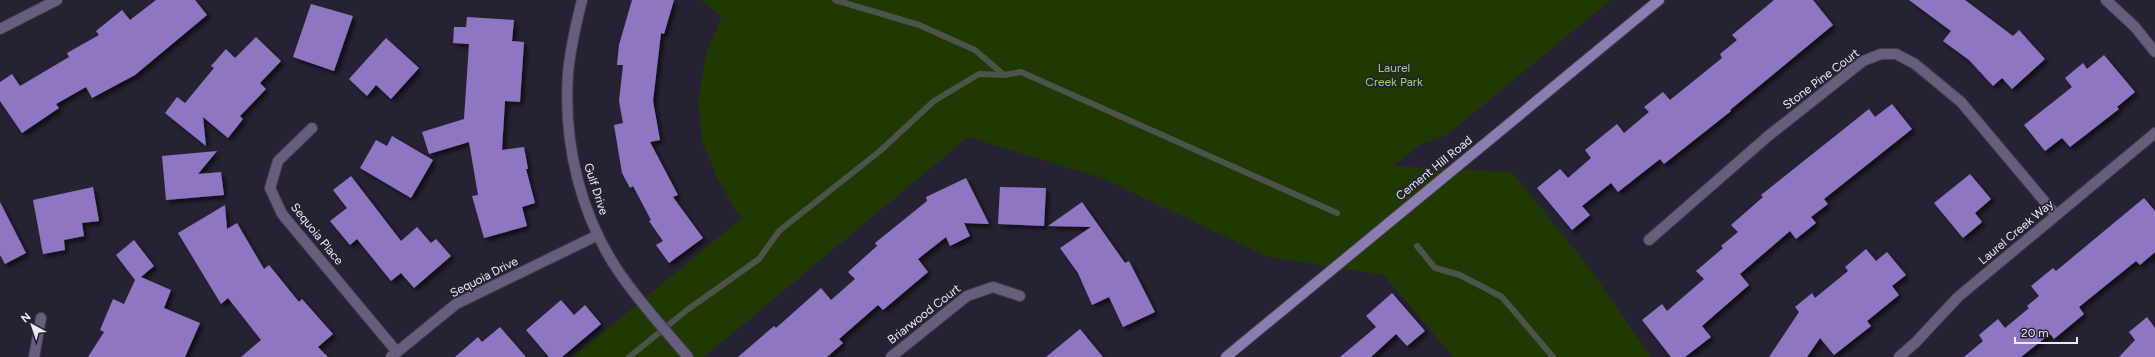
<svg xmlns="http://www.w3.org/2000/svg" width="2155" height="357" viewBox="0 0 2155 357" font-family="Figtree,sans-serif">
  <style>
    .green { fill: #203902 }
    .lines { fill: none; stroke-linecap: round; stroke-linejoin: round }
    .stream { stroke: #4c534a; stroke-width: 6 }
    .building { fill: #8f76c3; filter: url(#shadow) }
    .street-casing { stroke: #433e4e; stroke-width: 12 }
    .secondary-casing { stroke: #433e4e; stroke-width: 12 }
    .street { stroke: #675e7e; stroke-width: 10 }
    .secondary { stroke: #8c7db0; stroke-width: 10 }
    .labels { text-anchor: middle; stroke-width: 3.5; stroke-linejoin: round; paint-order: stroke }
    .park-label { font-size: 12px; fill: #9fd56f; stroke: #272233 }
    .street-label { font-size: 12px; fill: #ece9f5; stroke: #272233 }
  </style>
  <defs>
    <filter id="shadow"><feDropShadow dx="3.5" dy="3.5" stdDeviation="2" flood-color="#0009"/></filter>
  </defs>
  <rect width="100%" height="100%" fill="#272233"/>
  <polygon class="green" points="700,0 1611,0 1447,135 1420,145 1393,166 1512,172 1591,270 1651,357 1453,357 1384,275 1268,257 1102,178 968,137 704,357 573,357 741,219 718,180 702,141 698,100 706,54 722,16"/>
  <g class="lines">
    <g class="stream">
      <polyline points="835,0 919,25 975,50 1004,75 1021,72 1337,213"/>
      <polyline points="1417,246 1435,268 1460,275 1502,297 1553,357"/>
      <polyline points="629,357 687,310 759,259 779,231 880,151 934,101 979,74 1004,75"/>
    </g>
  </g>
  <g class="building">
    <polygon points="156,0 195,0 207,15 135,75 92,98 86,87 56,104 59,108 22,133 0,101 0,82 12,74 20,86 69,57 67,53 99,35 96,31 122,10 130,20"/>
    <polygon points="632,0 674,0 664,34 661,33 653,101 660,140 650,142 678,195 673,197 703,238 669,263 656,245 663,241 649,221 651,220 633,186 630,188 622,173 614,125 623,123 619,101 623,65 617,65 619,45"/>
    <polygon points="1774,0 1813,0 1833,25 1730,110 1731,111 1664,164 1660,159 1618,192 1611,183 1582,206 1590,215 1572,230 1537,188 1560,169 1568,178 1591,158 1585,150 1617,124 1624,133 1649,112 1644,107 1663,92 1670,100 1722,58 1720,54 1737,40 1732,35"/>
    <polygon points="1909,0 1965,0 2013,36 2019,30 2045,59 2012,89 2002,78 1993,86 1969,60 1943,41 1951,31"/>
    <polygon points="311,4 353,16 334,71 293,57"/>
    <polygon points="467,17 514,20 512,41 524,42 520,102 505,101 502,150 524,147 528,169 526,169 535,203 522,207 527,226 484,238 472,196 478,195 469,142 429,154 422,132 464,119 469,44 453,43 454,27 466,27"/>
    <polygon points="256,37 281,61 260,83 266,89 240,116 243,119 228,138 203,117 206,146 165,113 177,97 185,103 214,68 211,66 226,49 235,58"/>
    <polygon points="386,38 419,68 391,99 376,85 367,96 349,79"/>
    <polygon points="2104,55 2135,92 2117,107 2119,109 2070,147 2062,138 2045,151 2024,125 2072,87 2065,78 2083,63 2087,69"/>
    <polygon points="1892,104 1912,129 1824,199 1828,204 1811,217 1816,223 1796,239 1790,231 1740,274 1749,285 1702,326 1711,337 1685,357 1671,357 1642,320 1662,304 1667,311 1704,279 1696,271 1723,248 1721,246 1738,232 1731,225 1763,197 1761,195 1869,109 1875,117"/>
    <polygon points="392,136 433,160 411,198 360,168 376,140 387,146"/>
    <polygon points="217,151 198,174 221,172 224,195 166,200 162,156"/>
    <polygon points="1970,174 1991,199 1975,213 1982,222 1963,238 1934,203"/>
    <polygon points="351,176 401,241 417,227 431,243 436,239 451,256 414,288 401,273 391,281 357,239 350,245 330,221 347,208 333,190"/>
    <polygon points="966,178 989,224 964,223 970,236 950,246 946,237 918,259 928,272 883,310 878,305 839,339 843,343 827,357 738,357 774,326 776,328 821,288 831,300 855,279 848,272 877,246 875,243 927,201 926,197"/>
    <polygon points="93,187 99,221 82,223 84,236 64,240 65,250 43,254 33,200"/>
    <polygon points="1000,187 1046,188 1044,226 998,224"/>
    <polygon points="2144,198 2155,211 2155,252 2140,265 2136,261 2079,307 2084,314 2054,339 2050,334 2021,357 1964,357 1983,341 1979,335 1998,319 2005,328 2029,308 2027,306 2039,296 2031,286 2053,268 2056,271"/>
    <polygon points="0,202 26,253 5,264 0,255"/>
    <polygon points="1082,202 1125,263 1129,261 1155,312 1123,327 1109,297 1092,305 1078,273 1060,248 1091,227 1048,226"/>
    <polygon points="225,205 227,229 237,223 264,269 269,265 299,302 302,299 333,334 318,347 328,357 241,357 261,340 228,298 221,304 178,233"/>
    <polygon points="134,240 154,266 141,277 171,290 164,308 200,323 185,357 88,357 104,332 100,330 113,299 124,304 135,280 116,255"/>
    <polygon points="1866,249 1876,261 1887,252 1906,275 1892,286 1899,295 1867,321 1871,326 1834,355 1820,338 1807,357 1769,357 1799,312 1795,307 1812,293 1815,298 1848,271 1845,267"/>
    <polygon points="1392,293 1425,331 1407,346 1396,334 1371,357 1340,357 1376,327 1366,316"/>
    <polygon points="561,300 574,315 585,305 601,324 562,357 549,357 526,330"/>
    <polygon points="2147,317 2155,328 2155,357 2119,357 2135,340 2129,332"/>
    <polygon points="500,327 526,357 455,357 478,337 482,342"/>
    <polygon points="1080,329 1103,357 1046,357"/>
  </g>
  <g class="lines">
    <g class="street-casing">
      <g id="street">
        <path d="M582,0C576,24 570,49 568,74C563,144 581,218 621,275C641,304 665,330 688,357"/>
        <polyline points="2106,0 2135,27 2155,52"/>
        <polyline points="0,29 57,0"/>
        <polyline points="312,128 278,161 270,188 282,214 397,352"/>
        <polyline points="1649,240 1767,137 1863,61 1881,54 1896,54 1915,64 1961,102 2056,215"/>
        <polyline points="34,357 41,318"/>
        <polyline points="391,357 456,304 598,235"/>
        <polyline points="891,357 967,296 993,287 1020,296"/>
        <polyline points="1899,357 1916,342 1958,297 2155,133"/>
      </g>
    </g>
    <g class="secondary-casing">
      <polyline id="secondary" points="1226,357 1659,0"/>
    </g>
    <use href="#street" class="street"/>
    <use href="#secondary" class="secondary"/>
  </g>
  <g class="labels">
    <g class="park-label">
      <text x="1394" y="72">Laurel<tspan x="1394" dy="14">Creek Park</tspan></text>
    </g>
    <g class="street-label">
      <text transform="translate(1821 79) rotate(-37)" y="4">Stone Pine Court</text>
      <text transform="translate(1434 168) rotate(-39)" y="4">Cement Hill Road</text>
      <text transform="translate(596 189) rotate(72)" y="4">Gulf Drive</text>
      <text transform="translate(2016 232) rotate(-40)" y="4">Laurel Creek Way</text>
      <text transform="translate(317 234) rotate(51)" y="4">Sequoia Place</text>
      <text transform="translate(484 277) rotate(-27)" y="4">Sequoia Drive</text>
      <text transform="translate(924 314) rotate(-38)" y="4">Briarwood Court</text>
    </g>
  </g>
  <g transform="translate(32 325) rotate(320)" stroke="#272233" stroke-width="3" paint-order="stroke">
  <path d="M0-3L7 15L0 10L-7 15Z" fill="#ece9f5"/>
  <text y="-6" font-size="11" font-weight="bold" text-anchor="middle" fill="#ece9f5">N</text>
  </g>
  <path d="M2015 337v6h62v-6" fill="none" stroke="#ece9f5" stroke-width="2"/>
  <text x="2021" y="337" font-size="12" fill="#ece9f5" stroke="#272233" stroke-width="3" paint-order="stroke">20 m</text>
</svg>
